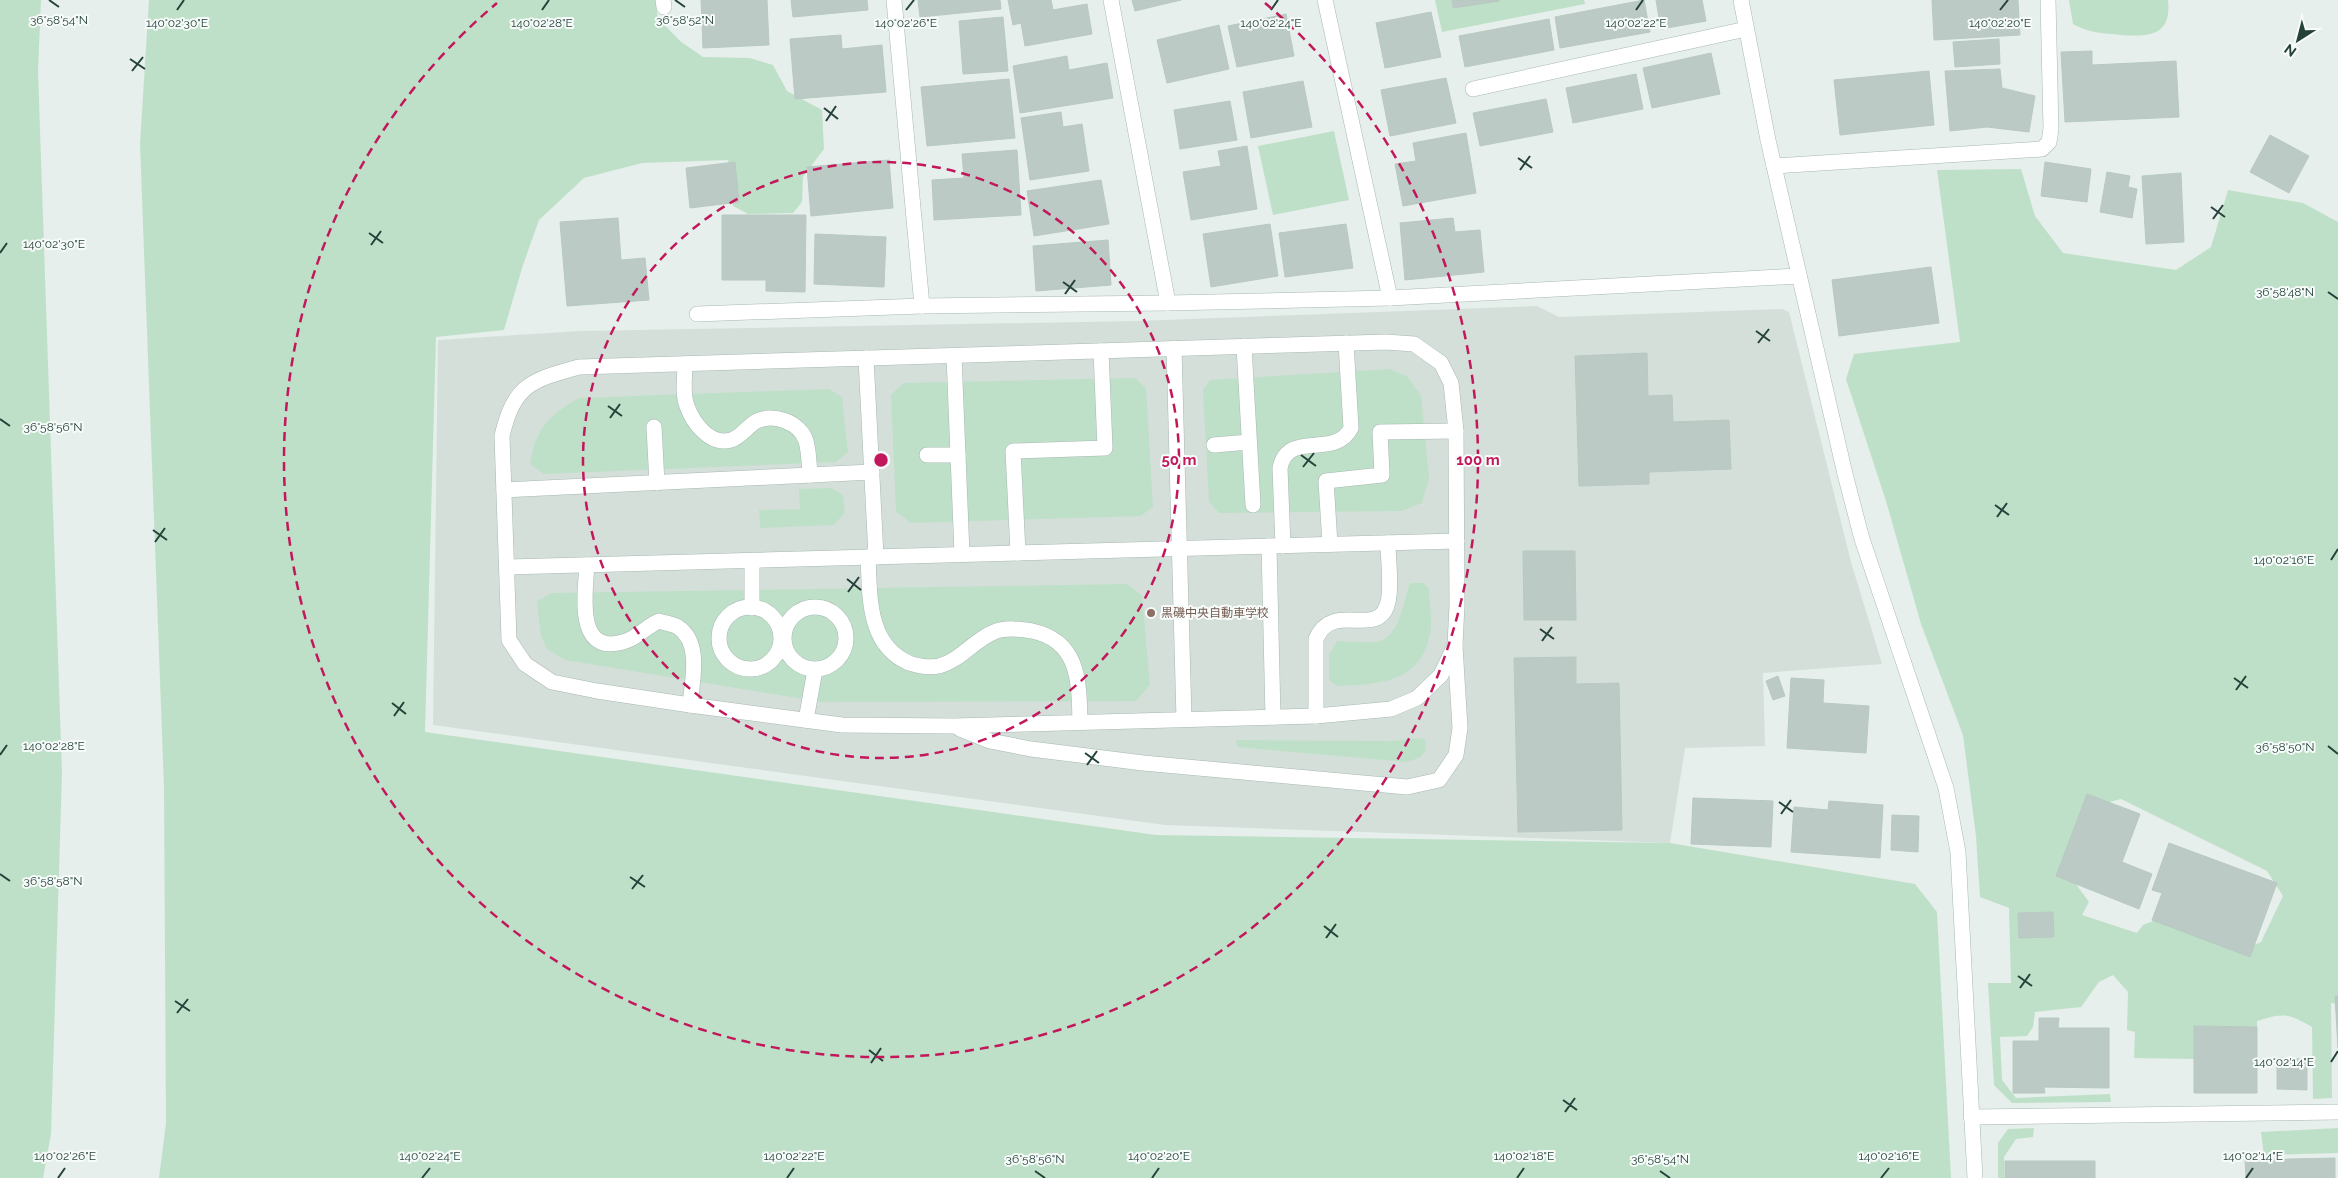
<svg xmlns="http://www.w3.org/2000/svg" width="2338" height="1178" viewBox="0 0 2338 1178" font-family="Raleway,'Noto Sans JP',sans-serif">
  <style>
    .built { fill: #d4dfda }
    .green { fill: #bfe0c8; fill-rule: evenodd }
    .building { fill: #bbcac4; stroke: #b8c9c2 }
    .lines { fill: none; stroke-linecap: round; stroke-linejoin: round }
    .minor-casing { stroke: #a8b8b2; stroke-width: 16 }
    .minor { stroke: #fff; stroke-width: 15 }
    .ticks { fill: none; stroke: #24423a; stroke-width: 2 }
    .ring { fill: none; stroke: #c2185b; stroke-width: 2.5; stroke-dasharray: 9 6 }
    .education-dot { fill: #8d6e63; stroke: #f7fbf9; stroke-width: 2 }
    .labels { text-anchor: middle; stroke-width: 4; stroke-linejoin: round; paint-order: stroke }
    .education-label { font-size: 12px; fill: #785e54; stroke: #f7fbf9; text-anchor: start }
    .ticks-label { font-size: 12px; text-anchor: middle; fill: #24423a; stroke: #f7fbf9; stroke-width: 4; stroke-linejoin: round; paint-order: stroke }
    .centre { fill: #c2185b; stroke: #f7fbf9; stroke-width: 2.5 }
    .ring-label { font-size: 15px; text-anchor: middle; font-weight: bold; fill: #c2185b; stroke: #f7fbf9; stroke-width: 4; stroke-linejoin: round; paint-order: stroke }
  </style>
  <rect width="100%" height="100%" fill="#e6efeb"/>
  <polygon class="built" points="1537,306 1559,317 1782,309 1789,312 1851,562 1882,664 1763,673 1765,746 1685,748 1670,843 1165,825 433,725 438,340 580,331 1135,321"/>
  <g class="green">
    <polygon points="0,0 41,0 38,71 62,773 51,1134 43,1178 0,1178"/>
    <polygon points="149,0 655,0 658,18 680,41 703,57 750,58 773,65 787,91 822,110 824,149 803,177 802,202 793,213 748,214 733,206 728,160 642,163 584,178 539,220 523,265 504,330 436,337 425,732 1156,835 1670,843 1915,884 1937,912 1951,1178 159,1178 166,1123 164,787 140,144"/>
    <polygon points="1435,0 1452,0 1453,8 1499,0 1584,0 1585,4 1442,32"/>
    <path d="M2069,0H2168C2172,36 2149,37 2121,35C2102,33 2089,33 2073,24Z"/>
    <polygon points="1334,131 1349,200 1273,215 1258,146"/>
    <path d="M2021,169L2035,216L2063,253L2176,270L2211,247L2228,190L2303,203L2338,222V1004L2331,1003L2332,1098L2313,1099L2312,1027C2288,1013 2284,1013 2257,1021V1027L2194,1026V1059L2134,1058L2135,1032L2127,1030L2128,992L2113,975L2099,982L2081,1007L2035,1012L2033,1027L2027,1036L2000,1037L2002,1080L2016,1098L2110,1094L2111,1102L2012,1103L1994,1085L1988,983H2011L2009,908L1980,897L1976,836L1963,735L1921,624L1886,501L1846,379L1854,354L1960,342L1937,170ZM2121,799L2267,871L2283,896L2261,942L2245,949L2161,918L2143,925L2137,933L2082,915L2089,902L2065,869L2091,807Z"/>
    <polygon points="1390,369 1408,377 1421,396 1429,478 1422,503 1401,511 1219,513 1209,502 1203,390 1210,380"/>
    <polygon points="1135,378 1146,388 1153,507 1141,516 911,523 896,512 891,395 903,383"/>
    <path d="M829,389L842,397L848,452L836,462L544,474L530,464C535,429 549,415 579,398Z"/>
    <polygon points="831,488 843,495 845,513 833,525 760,528 759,510 800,509 799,489"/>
    <path d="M1410,583H1423L1429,588C1429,602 1433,620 1430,634C1420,684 1378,684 1337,686L1329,680V655L1337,641C1347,641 1371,644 1380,641C1401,633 1403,601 1410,583Z"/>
    <polygon points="1127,584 1142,596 1150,685 1136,701 822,702 565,660 547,649 541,636 537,601 552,593"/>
    <polygon points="1422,738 1426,741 1425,752 1419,758 1406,762 1237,747 1236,740 1391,741"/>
    <polygon points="2034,1128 2033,1137 2016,1139 2004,1157 2004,1178 1998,1178 1998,1143 2008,1129"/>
    <polygon points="2338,1128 2338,1153 2264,1155 2261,1132"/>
  </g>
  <g class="building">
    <polygon points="701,0 767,0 769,45 703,48"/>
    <polygon points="791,0 867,0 868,10 793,17"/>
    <polygon points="918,0 1000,0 1001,9 920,17"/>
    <polygon points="1008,0 1051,0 1053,10 1087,4 1092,34 1025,46 1021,23 1013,25"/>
    <polygon points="1132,0 1181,0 1135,11"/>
    <polygon points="1452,0 1499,0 1499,1 1453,8"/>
    <polygon points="1644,0 1650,32 1560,48 1555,17"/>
    <polygon points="1656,0 1702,0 1706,21 1661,29"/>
    <polygon points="1932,0 2018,0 2020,35 1934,40"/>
    <polygon points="1431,12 1441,57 1385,68 1376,23"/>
    <polygon points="1286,14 1294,56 1237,67 1228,26"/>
    <polygon points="1003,17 1008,71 963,74 959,21"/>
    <polygon points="1549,19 1554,50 1465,67 1459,36"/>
    <polygon points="1219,25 1229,69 1167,83 1157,40"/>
    <polygon points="841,35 842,49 882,45 886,92 795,99 790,39"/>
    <polygon points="1999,39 2000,64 1955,67 1953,42"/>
    <polygon points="2092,51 2092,65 2176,61 2179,117 2065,122 2061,52"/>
    <polygon points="1711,53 1720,94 1652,108 1643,68"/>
    <polygon points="1067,56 1069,70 1107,63 1113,98 1020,113 1013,66"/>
    <polygon points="2000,69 2002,88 2035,96 2029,132 1987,127 1950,131 1945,71"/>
    <polygon points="1929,71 1934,125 1840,135 1834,80"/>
    <polygon points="1636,74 1643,109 1573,123 1566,88"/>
    <polygon points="1446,78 1456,123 1390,136 1381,90"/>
    <polygon points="1009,79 1015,138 927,146 921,87"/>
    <polygon points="1303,81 1312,127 1251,138 1243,92"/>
    <polygon points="1546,99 1553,132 1480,146 1473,113"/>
    <polygon points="1230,101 1237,140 1180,149 1174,110"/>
    <polygon points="1061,112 1063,127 1082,124 1089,171 1030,180 1021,118"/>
    <polygon points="1466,133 1476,193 1403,206 1395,164 1416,161 1413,143"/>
    <polygon points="2270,135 2309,156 2289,193 2250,172"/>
    <polygon points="1247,146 1257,209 1191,220 1183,172 1221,166 1218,151"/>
    <polygon points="1017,150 1021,215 934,220 932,180 964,178 962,154"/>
    <polygon points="889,160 893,208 811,216 807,167"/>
    <polygon points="735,162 739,202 690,208 686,168"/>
    <polygon points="2045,162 2091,169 2087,202 2041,196"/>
    <polygon points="2107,172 2130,176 2128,187 2137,189 2132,218 2100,212"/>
    <polygon points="2181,173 2184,242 2146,244 2142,176"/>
    <polygon points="1101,180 1109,224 1034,236 1027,191"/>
    <polygon points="722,215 806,215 805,292 766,291 766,280 722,280"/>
    <polygon points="618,218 621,260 645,258 649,300 567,306 560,222"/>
    <polygon points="1453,218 1455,232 1480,230 1484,272 1405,280 1400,223"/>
    <polygon points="1270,224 1278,276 1211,287 1203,234"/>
    <polygon points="1346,224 1353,268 1285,277 1279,233"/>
    <polygon points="815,234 886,237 884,287 814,284"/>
    <polygon points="1108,240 1111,285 1036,291 1033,246"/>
    <polygon points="1931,267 1939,323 1839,336 1832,280"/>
    <polygon points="1647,353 1648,396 1672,395 1673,422 1729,420 1731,469 1649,472 1649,484 1579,486 1575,356"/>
    <polygon points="1523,551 1575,551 1576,620 1524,620"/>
    <polygon points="1576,657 1576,684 1619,683 1622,830 1518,832 1514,658"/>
    <polygon points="1778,676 1785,696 1773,700 1766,681"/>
    <polygon points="1791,678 1824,680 1823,703 1869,706 1866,753 1787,748"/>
    <polygon points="2087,794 2140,814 2122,862 2152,874 2139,909 2056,876"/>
    <polygon points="1693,798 1773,801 1771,847 1691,844"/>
    <polygon points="1829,801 1883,805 1880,858 1791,852 1794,807 1828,810"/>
    <polygon points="1892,815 1919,816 1918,852 1891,850"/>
    <polygon points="2169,843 2277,883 2250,957 2152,920 2162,893 2152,890"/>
    <polygon points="2053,912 2054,937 2019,938 2018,913"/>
    <polygon points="2335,996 2338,996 2338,1048"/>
    <polygon points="2039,1018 2059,1018 2058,1028 2109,1028 2109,1088 2044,1087 2045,1093 2013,1093 2013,1041 2039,1041"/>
    <polygon points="2194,1026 2257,1027 2257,1093 2194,1093"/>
    <polygon points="2277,1058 2307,1059 2307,1090 2277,1089"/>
    <polygon points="2335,1158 2335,1178 2246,1178 2245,1160"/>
    <rect x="2005" y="1161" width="90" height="17"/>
  </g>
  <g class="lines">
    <g class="minor-casing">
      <g id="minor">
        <polyline points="663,0 664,7"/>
        <polyline points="894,0 922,306"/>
        <polyline points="1111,0 1168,303"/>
        <polyline points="1325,0 1390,298"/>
        <polyline points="1741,0 1768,140 1845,474 1862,539 1946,788 1958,852 1975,1178"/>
        <polyline points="1473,89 1746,29"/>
        <polyline points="1774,166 2042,149 2049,142 2051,129 2048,0"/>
        <polyline points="697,314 922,306 1168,303 1390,298 1799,276"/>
        <path d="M1386,342L1414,344L1441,363L1451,383L1456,431L1457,605L1455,645L1441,675L1417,698L1391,709L1316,716L954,726L842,725L690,705L597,691L552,682L525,664L509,640L502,436C514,384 532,380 579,367Z"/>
        <polyline points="1244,346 1253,505"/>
        <polyline points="1174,348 1184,719"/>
        <polyline points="954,356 962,554"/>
        <polyline points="866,358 876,557"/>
        <path d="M685,364C685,377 682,394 687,406C693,423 710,446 731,440C740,438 747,427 755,422C772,412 800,422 806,441C809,451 809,464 810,475"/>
        <polyline points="654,427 657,483"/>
        <polyline points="1214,445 1249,442"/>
        <polyline points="927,455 958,455"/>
        <polyline points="504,490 872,472"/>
        <polyline points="1330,544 1326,481 1382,475 1380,432 1456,431"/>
        <polyline points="1269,546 1273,717"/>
        <path d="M1283,546L1280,468C1288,429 1335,460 1351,428L1346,343"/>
        <polyline points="1018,553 1013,451 1105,448 1101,351"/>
        <path d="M868,557C870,596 867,645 909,663C918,666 929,668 939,666C961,660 974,640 994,632C1006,627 1020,629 1032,631C1080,641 1079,683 1080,722"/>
        <polyline points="752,561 752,608"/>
        <path d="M587,565C585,595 575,658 626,641C638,637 647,626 659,621C665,623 673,624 678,627C702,643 692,681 690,705"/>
        <polyline points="507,567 1457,541"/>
        <circle cx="815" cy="638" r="31"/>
        <circle cx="750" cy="638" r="31"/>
        <path d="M1316,716V639C1333,599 1379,641 1388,602C1392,586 1388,560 1388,543"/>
        <polyline points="806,720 815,670"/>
        <polyline points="960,729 990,741 1031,749 1143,763 1407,787 1439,780 1456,755 1460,728 1455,646"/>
        <polyline points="1971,1117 2338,1112"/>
      </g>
    </g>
    <use href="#minor" class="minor"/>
  </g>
  <path class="ticks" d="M49,0L59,7M675,0L685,7M177,10L184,0M542,10L549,0M906,10L914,0M1271,10L1278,0M1636,10L1643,0M2000,10L2008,0M130,59L145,69M132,71L143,57M824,108L838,119M826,121L836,106M1518,158L1532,168M1520,170L1530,156M2211,207L2225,217M2213,219L2223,205M369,233L383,243M371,245L381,231M0,253L7,243M1063,282L1077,292M2328,292L2338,299M1065,294L1075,280M1756,331L1770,341M1758,343L1769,329M608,406L622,416M610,418L620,404M0,419L10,426M1301,455L1316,466M1303,467L1314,453M1995,505L2009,515M1997,517L2007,503M153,530L167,540M155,542L165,528M2331,560L2338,549M847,579L861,590M848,592L859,577M1540,629L1554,639M1542,641L1552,627M2234,678L2248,688M2236,690L2246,676M392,703L406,714M394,716L404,702M2328,746L2338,754M1085,753L1099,763M0,755L7,745M1087,765L1097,751M1779,802L1793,812M1781,814L1791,800M0,874L10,881M630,877L645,887M632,889L643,875M1324,926L1338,937M1326,938L1336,924M2018,976L2032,986M2020,988L2030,974M175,1001L190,1011M177,1013L188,999M869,1050L883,1061M2331,1062L2338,1051M871,1063L881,1048M1563,1100L1577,1110M1565,1112L1575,1098M1035,1171L1045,1178M1660,1171L1670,1178M58,1178L65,1168M422,1178L430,1168M787,1178L794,1168M1152,1178L1159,1168M1517,1178L1524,1168M1881,1178L1889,1168M2246,1178L2253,1168"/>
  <g class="ring">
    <circle cx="881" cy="460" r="298"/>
    <path d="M1265 3A597 597 0 1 1 497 3"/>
  </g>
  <circle class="education-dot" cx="1151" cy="613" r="5"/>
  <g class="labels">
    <g class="education-label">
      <text x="1161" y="617">黒磯中央自動車学校</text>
    </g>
  </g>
  <g class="ticks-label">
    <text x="59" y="24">36°58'54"N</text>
    <text x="685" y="24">36°58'52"N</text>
    <text x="177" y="27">140°02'30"E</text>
    <text x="542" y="27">140°02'28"E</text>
    <text x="906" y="27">140°02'26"E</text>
    <text x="1271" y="27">140°02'24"E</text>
    <text x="1636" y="27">140°02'22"E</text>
    <text x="2000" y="27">140°02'20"E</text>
    <text x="54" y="248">140°02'30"E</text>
    <text x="2285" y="296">36°58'48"N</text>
    <text x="53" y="431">36°58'56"N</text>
    <text x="2284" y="564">140°02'16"E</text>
    <text x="54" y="750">140°02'28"E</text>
    <text x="2285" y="751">36°58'50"N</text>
    <text x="53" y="885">36°58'58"N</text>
    <text x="2284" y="1066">140°02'14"E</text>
    <text x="65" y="1160">140°02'26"E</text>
    <text x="430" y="1160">140°02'24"E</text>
    <text x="794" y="1160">140°02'22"E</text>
    <text x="1159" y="1160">140°02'20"E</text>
    <text x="1524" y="1160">140°02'18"E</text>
    <text x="1889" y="1160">140°02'16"E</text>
    <text x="2253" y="1160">140°02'14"E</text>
    <text x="1035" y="1163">36°58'56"N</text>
    <text x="1660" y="1163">36°58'54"N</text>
  </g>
  <circle cx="881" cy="460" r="8" class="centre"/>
  <g class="ring-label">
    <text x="1179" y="465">50 m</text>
    <text x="1478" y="465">100 m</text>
  </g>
  <g transform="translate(2298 40) rotate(216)" stroke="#f7fbf9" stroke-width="4" paint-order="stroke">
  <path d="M0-4L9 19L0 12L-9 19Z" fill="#24423a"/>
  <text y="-8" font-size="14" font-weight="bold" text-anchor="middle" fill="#24423a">N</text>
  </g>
</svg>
